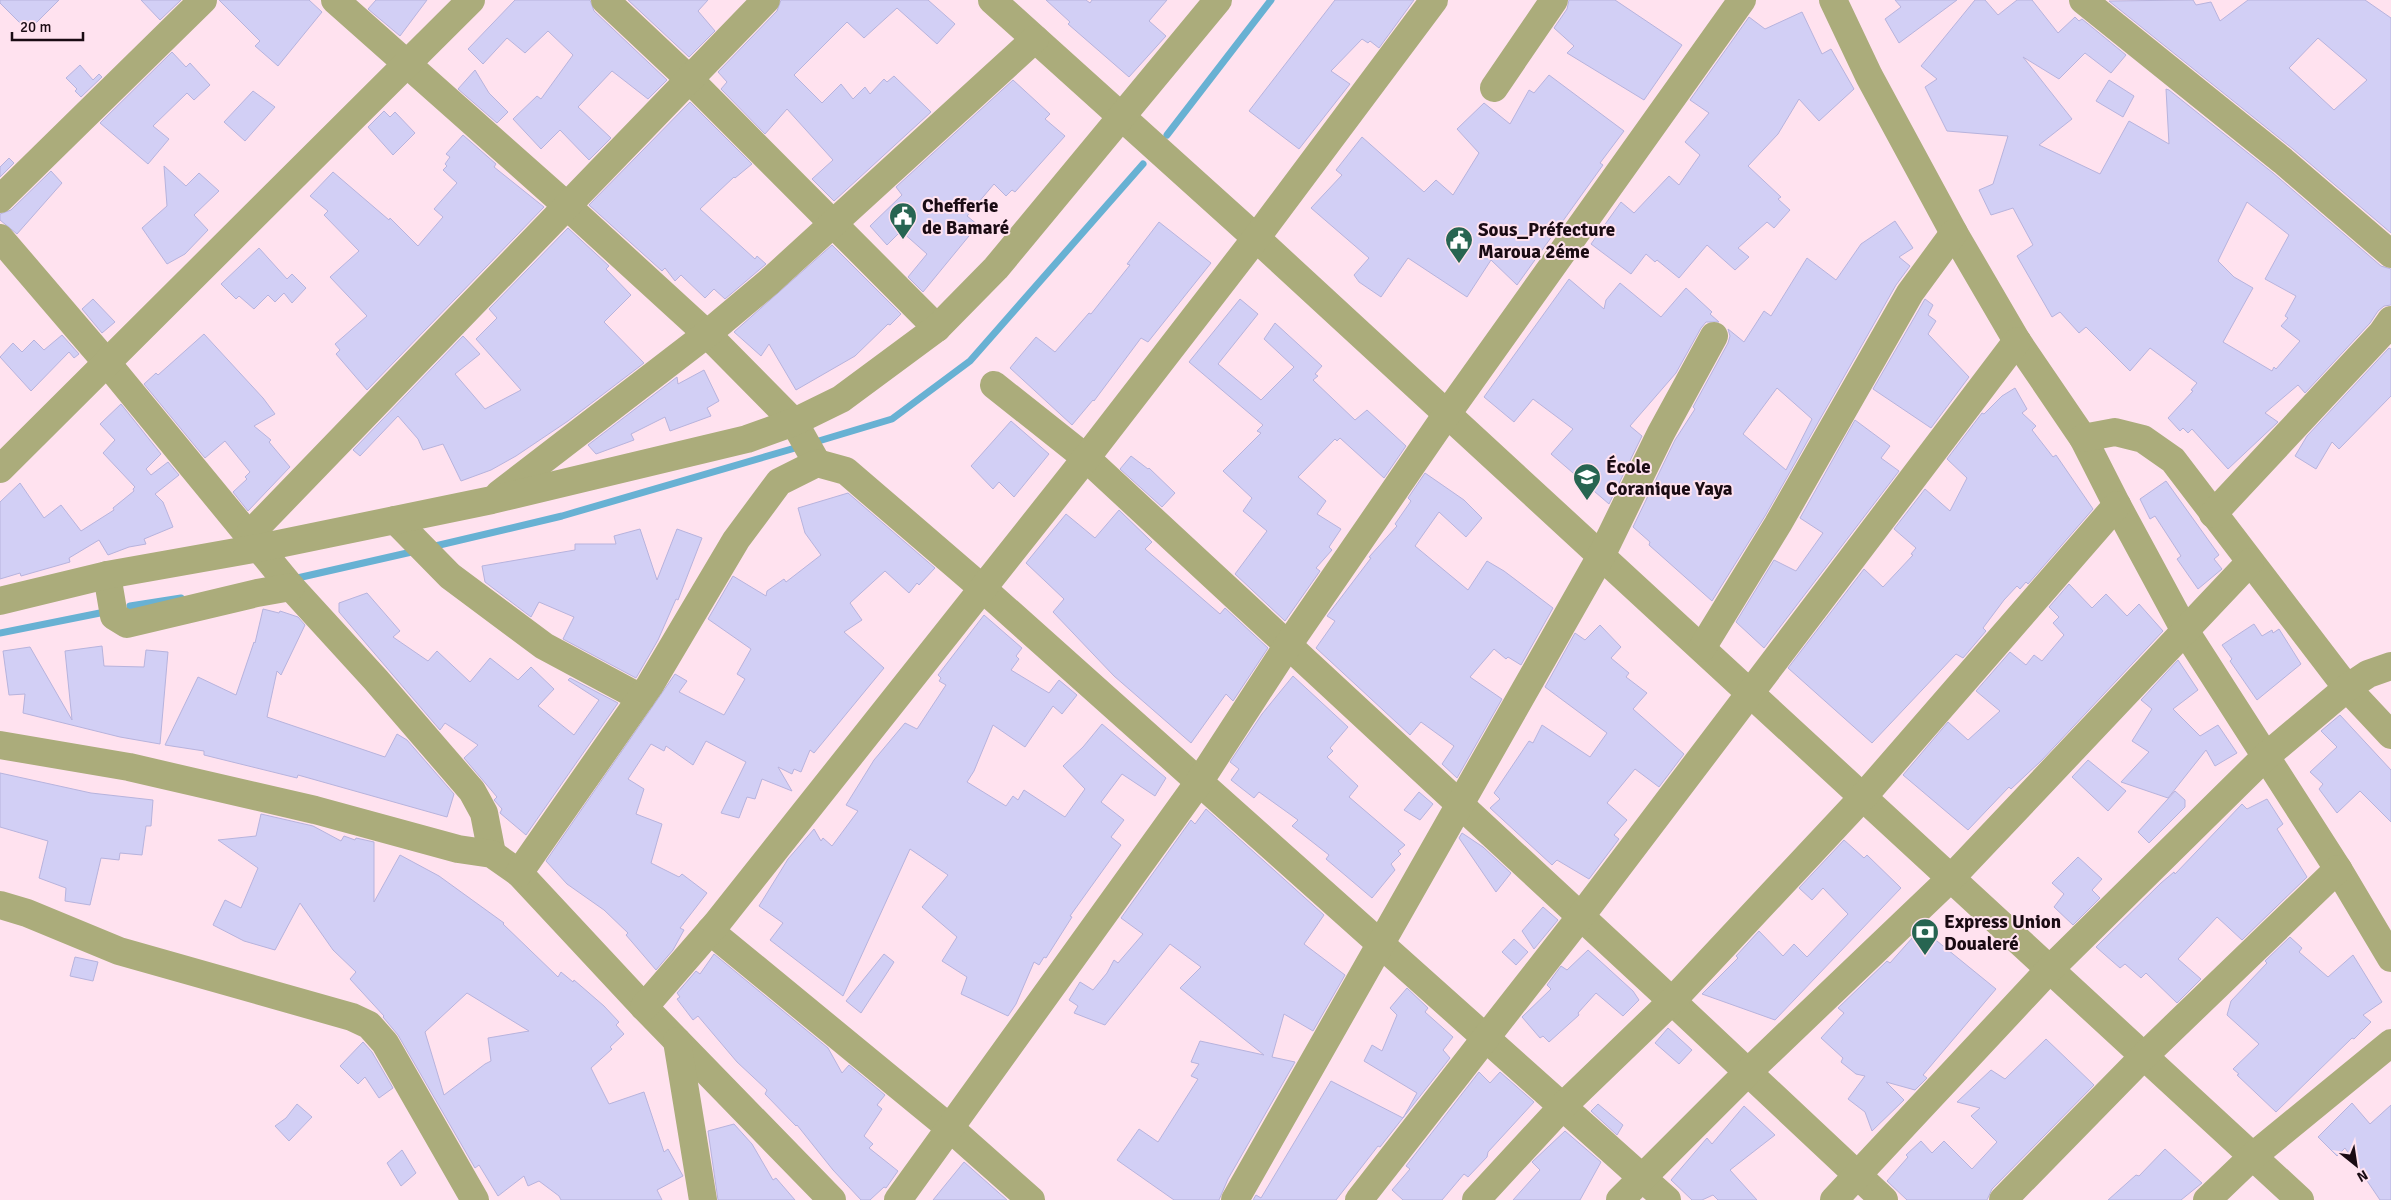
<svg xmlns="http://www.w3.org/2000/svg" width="2391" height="1200" viewBox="0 0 2391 1200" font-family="Signika,sans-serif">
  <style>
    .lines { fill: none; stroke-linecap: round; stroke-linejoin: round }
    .stream { stroke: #68b1d3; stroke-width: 7 }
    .building { fill: #d2cff5; stroke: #b7b3dd; fill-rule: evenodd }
    .minor { stroke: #abac7b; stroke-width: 28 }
    .labels { text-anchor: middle; stroke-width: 4; stroke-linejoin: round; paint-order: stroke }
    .poi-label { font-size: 19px; font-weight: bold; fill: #1a0b13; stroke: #ffe2ef; text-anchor: start }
  </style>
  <rect width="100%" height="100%" fill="#ffe2ef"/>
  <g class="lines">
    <g class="stream">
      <polyline points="1167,135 1271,0"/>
      <polyline points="812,443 892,419 970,361 1143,164"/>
      <polyline points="431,547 562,516 802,446"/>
      <polyline points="293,579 416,551"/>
      <polyline points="130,606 181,598"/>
      <polyline points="0,633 100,613"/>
    </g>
  </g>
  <g class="building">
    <polygon points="0,0 59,0 28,31 0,3"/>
    <polygon points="141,0 181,0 160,20"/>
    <polygon points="219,0 309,0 322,12 278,66 255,46 260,41"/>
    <polygon points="376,0 427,0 400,36 368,9"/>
    <polygon points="515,0 590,0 594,11 667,80 648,99 612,71 578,107 611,138 589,160 560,130 541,149 513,119 537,96 541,99 573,55 548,31 525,53 507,38 483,64 468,49"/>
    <polygon points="628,0 708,0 698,11 715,31 689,57"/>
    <polygon points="781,0 928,0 955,24 937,44 897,8 864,38 847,22 794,75 822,103 841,84 853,99 865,87 870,94 884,79 887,82 894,76 931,112 834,201 812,179 833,160 787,109 765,134 721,89 727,82 718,72 777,11"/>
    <polygon points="1046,0 1086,0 1090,3 1092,0 1167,0 1149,21 1166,36 1129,77 1068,24 1070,22"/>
    <polygon points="1335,0 1414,0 1379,48 1370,41 1368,43 1362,39 1331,71 1350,84 1299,149 1249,111"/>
    <polygon points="1569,0 1615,0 1682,45 1644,100 1567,53 1574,46 1554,28 1567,9"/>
    <polygon points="1895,0 1957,0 1899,43 1885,19 1901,7"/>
    <path d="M1975,0H1985L1998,15L2017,0H2032L2058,33L2075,17L2079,21L2082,19L2126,55L2111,73L2085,53L2059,79L2023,57L2072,119L2039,145L2100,174L2129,121L2169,144L2166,89L2169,90L2273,173L2381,266L2391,269V305L2384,306L2378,311L2370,323L2305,393L2298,385L2265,413L2278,422L2228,469L2192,429L2188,433L2183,428L2180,431L2168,418L2193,391L2191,390L2197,383L2150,348L2130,371L2086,327L2079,333L2060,312L2052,317L2017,256L2033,245L2013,208L1991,215L1979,190L1993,184L2008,136L1947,131L1925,87L1937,79L1921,66ZM2247,202L2289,235L2265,279L2296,296L2285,316L2288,318L2281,326L2300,341L2276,369L2274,367L2272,371L2223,342L2253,288L2234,277L2218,261Z"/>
    <path d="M2193,0L2196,5L2211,2L2220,21L2248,0H2365L2391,18V233L2293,149L2109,1ZM2318,38L2367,80L2334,110L2289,68Z"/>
    <polygon points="1802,12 1822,54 1831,49 1854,89 1819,121 1799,99 1778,134 1748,166 1781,197 1778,199 1790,210 1774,228 1767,222 1738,248 1749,257 1735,270 1707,245 1679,278 1657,260 1655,262 1646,254 1631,274 1591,244 1621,202 1634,213 1669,176 1679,185 1700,155 1685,142 1709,113 1690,100 1749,17 1765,29"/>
    <polygon points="172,52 186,67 190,63 210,85 194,100 187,93 153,126 169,139 148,164 100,123"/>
    <polygon points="80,65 93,80 99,74 102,77 81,97 75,91 77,89 66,78"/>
    <polygon points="475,70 489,93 508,112 497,123 458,89"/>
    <polygon points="1549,75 1624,131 1600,163 1603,165 1517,285 1491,260 1467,297 1408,258 1381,297 1359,282 1354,275 1369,258 1311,208 1342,175 1336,170 1362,137 1424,192 1436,180 1453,195 1479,153 1457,129 1484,103 1510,124 1529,90 1534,93"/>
    <polygon points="1013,80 1050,114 1045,119 1065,136 1015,192 1012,190 1006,196 994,184 967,216 978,225 923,292 908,277 927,254 901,231 887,245 870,226 902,195 896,187"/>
    <polygon points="2109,80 2134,96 2123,117 2096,101"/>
    <polygon points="253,91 275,107 245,141 224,122"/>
    <polygon points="690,102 752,164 735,178 734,177 700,209 755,259 757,256 766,264 725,299 714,289 705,298 681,275 675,281 665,268 662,271 589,205"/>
    <polygon points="384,111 390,117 395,112 415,133 393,155 368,127"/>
    <polygon points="463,135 496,164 494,167 544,207 367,390 336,354 340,350 335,344 367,316 330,277 359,251 324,215 328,211 310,196 333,172 389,220 390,218 418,246 443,217 434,209 457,183 443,170 447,166 445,164 450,157 446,154"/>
    <polygon points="9,158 14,163 0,177 0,167"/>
    <polygon points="164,166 186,186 199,173 219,191 194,215 208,230 185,254 167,264 142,228 167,206"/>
    <polygon points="51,171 62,183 17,234 0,220 0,214 11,210"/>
    <path d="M1895,221L1913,248L1899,257L1910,266L1896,285L1765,516L1712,601L1649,545L1650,542L1633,527L1675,440L1695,409L1693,407L1728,343L1730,336L1728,329L1744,342L1764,311L1771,316L1807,258L1836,280L1861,244ZM1777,388L1812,419L1786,470L1743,434Z"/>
    <polygon points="1159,222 1211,263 1148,342 1141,338 1094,401 1093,400 1072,425 1010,368 1036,337 1055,352 1089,313 1091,314 1130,265 1127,264"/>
    <polygon points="568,228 609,266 606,269 631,295 604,322 644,363 568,421 516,456 491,470 461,481 443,444 423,450 418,439 398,416 360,456 353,450 463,336 480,354 455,374 485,409 521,390 476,339 497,318 489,309"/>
    <polygon points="832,245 901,314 890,325 888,324 855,356 796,390 769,344 761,356 734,332"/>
    <polygon points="259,248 287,279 292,274 306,288 292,303 284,293 275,302 268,295 254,309 239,296 236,299 221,284"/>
    <polygon points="1569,279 1604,309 1606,300 1620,283 1661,317 1686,288 1712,312 1710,314 1719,322 1706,322 1701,328 1676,373 1630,426 1642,436 1609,504 1551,454 1573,429 1533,399 1514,422 1484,397"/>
    <polygon points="93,299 115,322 102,333 82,309"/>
    <polygon points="1240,299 1258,314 1218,364 1261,400 1294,367 1264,339 1275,323 1322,366 1315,374 1318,376 1313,380 1355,420 1367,410 1406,446 1384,478 1340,438 1337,441 1335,439 1298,477 1326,501 1317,514 1341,529 1329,547 1332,550 1316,568 1320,571 1285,621 1235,574 1267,531 1243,511 1252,498 1223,471 1261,433 1257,431 1263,425 1189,362"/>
    <polygon points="1925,299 1933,305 1928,315 1936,321 1928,334 1969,377 1931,428 1873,389"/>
    <polygon points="204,334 263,398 275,414 254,426 271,440 269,442 290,467 248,511 233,492 247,479 245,477 250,472 225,441 205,458 144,384 156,373 158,375"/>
    <polygon points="62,335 79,354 74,358 69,352 31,391 0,357 13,343 22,352 34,340 44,350"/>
    <polygon points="2389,348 2391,349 2391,396 2339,449 2332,442 2316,469 2295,456 2307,436"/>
    <polygon points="704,370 719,401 707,408 711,416 670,431 665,417 631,434 634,440 596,454 588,445 677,377 678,384"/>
    <polygon points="2015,388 2027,409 2022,413 2036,426 2032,430 2053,457 2056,455 2093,509 2028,584 2026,582 2020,589 2017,586 2004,600 1983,628 1986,631 1963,658 1956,654 1872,743 1788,668 1864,569 1883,587 1913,555 1911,554 1916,548 1894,529 1925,489 1950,511 1967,478 1947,459 1982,413 1984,414 2002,396"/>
    <polygon points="121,404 161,454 146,469 151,475 168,462 179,475 155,494 163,502 173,527 144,539 146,544 129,547 108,555 99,540 69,558 70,562 21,576 20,573 0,579 0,502 20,483 44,518 61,505 81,531 114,510 113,508 134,491 133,489 135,487 103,453 115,440 100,424"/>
    <polygon points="1855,420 1890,446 1881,458 1899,471 1764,648 1736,622 1774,560 1796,571 1823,533 1800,518"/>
    <polygon points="1011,421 1049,454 1014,497 999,482 993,489 971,466"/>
    <polygon points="1131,456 1148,469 1149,468 1175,493 1162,507 1120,469"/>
    <polygon points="1425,473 1464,500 1482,518 1466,537 1439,512 1415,546 1468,590 1487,561 1504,571 1553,608 1521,665 1508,657 1506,659 1494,649 1470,677 1502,699 1457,778 1442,764 1454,746 1421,722 1410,735 1316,648 1335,621 1327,616 1371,558 1369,557 1397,526 1395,524 1411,501 1408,498"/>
    <polygon points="2166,481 2219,555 2214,559 2222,569 2198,589 2177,559 2181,556 2155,516 2150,519 2140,499"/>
    <polygon points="848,493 935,568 919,585 917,583 909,593 885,571 850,603 862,620 844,632 884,668 819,747 814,753 810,750 801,772 794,769 792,774 778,767 792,791 762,779 755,799 747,797 739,818 721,813 746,762 706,741 693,765 666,746 664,751 651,744 628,779 644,789 636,814 662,824 651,863 679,877 682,874 707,893 680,928 684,930 673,950 656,970 626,935 628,933 604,910 567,884 546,861 675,674 687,681 679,692 724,715 745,679 737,674 751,649 708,619 733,576 766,596 767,591 784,579 786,582 821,555 805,533 798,508"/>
    <polygon points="1119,510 1152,542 1145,549 1220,614 1225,608 1268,648 1233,701 1226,694 1191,743 1114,676 1053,612 1064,599 1026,563 1066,514 1095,538"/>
    <polygon points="640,529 657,580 677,529 702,538 678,600 676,599 658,640 636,678 563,639 574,617 539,602 531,617 485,582 482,566 575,550 575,544 616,544 614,536"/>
    <polygon points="2069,584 2092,608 2106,594 2127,616 2139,604 2163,631 2041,761 2011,789 2009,787 1968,830 1903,775 1948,722 1968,740 2000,711 1976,691 2010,652 2026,665 2034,655 2042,661 2064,635 2053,623 2059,617 2049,607"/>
    <polygon points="367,593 400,631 393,637 428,661 437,651 470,682 490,658 518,680 531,667 554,689 538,706 574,735 599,700 568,680 570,678 618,703 526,835 500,813 502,809 494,800 497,797 464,758 478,745 445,723 440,730 339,612 339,603"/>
    <polygon points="263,609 279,613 280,611 298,617 305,625 281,675 277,671 267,717 385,757 397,734 407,740 454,794 447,817 298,775 297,778 204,755 204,751 165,745 198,677 236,695 254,642 255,643"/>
    <polygon points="984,615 1022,648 1016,656 1019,659 1011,670 1049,693 1059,680 1077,695 1062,714 1053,706 1025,747 993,725 974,771 967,782 1006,806 1013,796 1018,800 1024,790 1065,817 1085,789 1063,766 1083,747 1102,724 1166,778 1155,796 1122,774 1101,802 1124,820 1111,837 1121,845 1070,916 1072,917 1046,958 1044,957 1039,965 1034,962 1016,1004 1008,1016 961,994 967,977 942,961 957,937 922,907 948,875 910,849 843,996 770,940 783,923 759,906 788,859 814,829 821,841 823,838 832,846 858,811 846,805 874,760 905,723 917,729 946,685 939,681 941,678 938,675"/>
    <polygon points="2254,624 2262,636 2272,630 2273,633 2279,629 2301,664 2257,700 2230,661 2232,659 2222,645"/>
    <polygon points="1600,625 1621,647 1611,658 1629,673 1626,677 1647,693 1633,709 1684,754 1659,787 1635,769 1607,803 1627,820 1614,835 1619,839 1589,879 1557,860 1552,865 1490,808 1500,799 1494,793 1529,741 1533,743 1542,725 1590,757 1607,733 1545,687 1575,633 1585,640"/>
    <polygon points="102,646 104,666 144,667 146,650 168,652 160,744 120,737 23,713 25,694 9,695 3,651 30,647 72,720 65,651"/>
    <polygon points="2178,660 2198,690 2173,709 2200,736 2218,725 2237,753 2215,766 2206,750 2168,798 2121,782 2149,752 2132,741 2152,709 2141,700"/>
    <polygon points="1293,676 1348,727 1330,748 1333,751 1327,757 1358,786 1349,797 1405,845 1398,851 1401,854 1391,864 1395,870 1372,898 1326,859 1329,855 1292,826 1298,820 1259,792 1254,798 1231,780 1239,769 1230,762 1262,714"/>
    <polygon points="2340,715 2391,770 2391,822 2360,791 2337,813 2319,789 2323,784 2310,772 2337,747 2321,731"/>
    <polygon points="2088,760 2126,791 2108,811 2072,777"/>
    <polygon points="0,773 91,793 153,800 151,826 146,826 142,855 120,853 119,860 101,858 90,905 65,901 66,888 39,878 48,841 0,827"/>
    <polygon points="2175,791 2185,800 2185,807 2149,843 2138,832"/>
    <polygon points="1419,792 1433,804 1420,820 1404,810"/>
    <polygon points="2267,799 2283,824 2277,829 2307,877 2242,940 2217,917 2178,959 2201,979 2177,1003 2146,973 2141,978 2125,964 2120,968 2096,947 2161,883 2174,872 2175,874 2242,804 2247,809"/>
    <polygon points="1206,809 1324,915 1304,944 1345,975 1313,1031 1284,1014 1272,1057 1295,1062 1228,1179 1219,1200 1174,1200 1117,1160 1139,1129 1158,1142 1198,1079 1191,1076 1199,1064 1191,1062 1200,1041 1264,1055 1180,988 1201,967 1170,944 1105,1025 1074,1013 1078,1006 1069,1000 1080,982 1093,990 1107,973 1114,960 1118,963 1143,934 1121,918 1191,820 1195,824"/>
    <path d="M261,814L313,826L341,841L344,836L355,840L356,838L374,842V902L400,855L439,876L504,923L503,924L558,977L561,972L573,982L574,980L604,1006L619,1022L616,1025L624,1034L610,1047L612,1049L591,1068L609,1104L644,1092L664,1152L668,1149L683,1176L657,1190L662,1200H561L559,1196L539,1181L528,1186L524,1176L498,1196L479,1165L475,1168L398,1035L383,1017L384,1016L350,979L356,972L333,950L300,903L275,950L244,941L213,925L225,900L241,908L258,868L218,840L256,836ZM467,993L529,1031L488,1038L491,1061L485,1064L444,1095L425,1032Z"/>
    <polygon points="1462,833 1483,847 1511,873 1496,892 1459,838"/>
    <polygon points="1844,840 1864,858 1867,855 1901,888 1775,1020 1702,994 1738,958 1736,956 1759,931 1783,956 1794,944 1807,957 1848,914 1823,888 1812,900 1799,888"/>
    <polygon points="2078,857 2102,879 2092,890 2100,898 2073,925 2054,907 2064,894 2052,883"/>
    <polygon points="1543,907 1558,920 1534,949 1522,931"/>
    <polygon points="1921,928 1996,989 1923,1075 1927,1078 1915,1090 1886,1082 1904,1100 1872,1131 1865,1112 1848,1099 1865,1076 1856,1074 1841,1062 1843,1058 1821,1038 1844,1013 1838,1008 1887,961 1890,963"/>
    <polygon points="2290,937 2302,948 2299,952 2328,977 2353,955 2382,1002 2363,1015 2371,1022 2354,1039 2352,1038 2276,1112 2237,1075 2239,1074 2233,1069 2259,1044 2227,1015 2231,1001 2267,963 2265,961"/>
    <polygon points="1514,939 1528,952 1516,965 1502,952"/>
    <polygon points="1588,950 1633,991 1639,1000 1623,1016 1596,993 1578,1013 1579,1015 1549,1042 1543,1036 1540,1038 1522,1017 1551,989 1547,985 1561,966 1567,970"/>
    <polygon points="714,954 828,1048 842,1073 849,1065 885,1095 877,1105 882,1109 864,1136 873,1144 869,1148 898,1171 886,1188 884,1187 870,1200 861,1200 833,1170 797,1125 796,1126 765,1094 767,1090 737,1062 698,1016 693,1020 677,999 680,997 677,993 696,971 700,974"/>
    <polygon points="884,954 894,962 861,1013 846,1001"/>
    <polygon points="75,957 98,962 93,981 70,976"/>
    <polygon points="1407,988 1428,1008 1425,1012 1453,1037 1443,1050 1450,1058 1380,1147 1378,1146 1336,1200 1253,1200 1256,1195 1261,1198 1331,1081 1403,1118 1417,1093 1364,1061 1372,1045 1382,1051 1397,1015 1390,1008"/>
    <polygon points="1668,1028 1692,1050 1679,1064 1655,1043"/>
    <polygon points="2046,1039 2094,1085 1992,1189 1987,1200 1907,1200 1887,1181 1908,1157 1906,1155 1921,1141 1932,1153 1944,1141 1972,1169 1997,1142 1971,1116 1980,1108 1957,1102 1991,1070 2005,1079"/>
    <polygon points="363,1042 372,1052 393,1088 379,1098 365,1077 358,1084 340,1066"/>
    <polygon points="1479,1072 1490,1083 1500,1072 1534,1102 1488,1152 1487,1157 1468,1177 1464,1174 1442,1200 1403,1200 1392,1190 1410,1169 1406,1166"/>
    <polygon points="2352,1103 2370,1124 2391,1105 2391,1200 2380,1200 2345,1148 2337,1156 2318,1137"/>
    <polygon points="297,1104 312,1117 289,1141 275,1126 286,1118"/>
    <polygon points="1598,1104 1623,1125 1617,1135 1591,1111"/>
    <polygon points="1744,1106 1775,1135 1730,1170 1757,1200 1718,1200 1713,1195 1702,1200 1692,1200 1671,1180 1707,1138 1712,1144"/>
    <polygon points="734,1124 752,1144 773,1180 776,1178 795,1200 718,1200 708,1131"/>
    <polygon points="1565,1131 1601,1162 1580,1200 1513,1200 1540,1170 1532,1162"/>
    <polygon points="2165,1149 2202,1183 2181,1200 2108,1200 2136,1175 2139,1176"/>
    <polygon points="402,1150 416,1173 401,1186 387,1163"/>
    <polygon points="964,1162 1007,1200 933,1200"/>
  </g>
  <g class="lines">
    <g class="minor">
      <polyline points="335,0 567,206 707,334 794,422 817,463"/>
      <polyline points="605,0 689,79 937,328"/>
      <polyline points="992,0 1256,238 2300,1200"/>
      <polyline points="1833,0 1869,76 1954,233 2017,341 2083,438 2117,505 2184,629 2338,869 2391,958"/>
      <polyline points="2083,0 2283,161 2391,254"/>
      <polyline points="1494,88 1554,0"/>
      <polyline points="0,199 203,0"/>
      <polyline points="0,238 107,363 291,587 376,680 472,791 484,813 492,854"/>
      <polyline points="994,385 1086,458 1672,1001 1884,1200"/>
      <polyline points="2083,438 2115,432 2143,439 2173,460 2347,688 2391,735"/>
      <polyline points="0,469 471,0"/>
      <polyline points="499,494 707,334 769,282 1035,39"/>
      <polyline points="2213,514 2382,333 2391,320"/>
      <polyline points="395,520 450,576 544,646 641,698"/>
      <polyline points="249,535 766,0"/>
      <polyline points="107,575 114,616 127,624 257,593 291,587"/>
      <polyline points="0,601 107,575 259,548 492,500 747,439 794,422 841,399 937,328 996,268 1218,0"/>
      <polyline points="1702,648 1778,524 1910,293 1954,233"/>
      <polyline points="0,745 129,767 315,810 458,849 492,854 519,873 644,1007 832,1200"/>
      <polyline points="519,873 650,685 736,540 779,482 817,463 846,471 982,588 1667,1200"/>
      <polyline points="0,905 27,913 119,951 352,1017 369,1025 385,1043 475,1200"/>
      <polyline points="710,931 951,1129 1031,1200"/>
      <polyline points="644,1007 717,923 1086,458 1256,238 1434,0"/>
      <polyline points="677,1041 703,1200"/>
      <polyline points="898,1200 1199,782 1288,645 1447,414 1742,0"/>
      <polyline points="1235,1200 1601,556 1661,433 1714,336"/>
      <polyline points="1359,1200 1581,916 2017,341"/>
      <polyline points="1476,1200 1563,1106 1672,1001 1862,798 2117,505"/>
      <polyline points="1620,1200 1748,1072 1951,878 2250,562"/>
      <polyline points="1834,1200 2050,969 2265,757 2347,688 2368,674 2391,666"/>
      <polyline points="2003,1200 2144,1056 2338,869"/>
      <polyline points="2207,1200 2253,1156 2391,1043"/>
    </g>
  </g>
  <defs>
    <g id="civic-pin" transform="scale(1.4375)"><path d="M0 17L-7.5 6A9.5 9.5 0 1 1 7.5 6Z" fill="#276551" stroke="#ffe2ef"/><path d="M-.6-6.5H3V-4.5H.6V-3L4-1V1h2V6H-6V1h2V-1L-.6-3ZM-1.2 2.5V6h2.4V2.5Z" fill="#fff"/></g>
    <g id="school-pin" transform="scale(1.4375)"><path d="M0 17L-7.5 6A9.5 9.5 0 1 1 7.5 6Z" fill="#276551" stroke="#ffe2ef"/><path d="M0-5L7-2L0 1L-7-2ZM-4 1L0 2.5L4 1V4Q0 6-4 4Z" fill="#fff"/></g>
    <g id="bank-pin" transform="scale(1.4375)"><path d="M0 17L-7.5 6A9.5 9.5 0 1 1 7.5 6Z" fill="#276551" stroke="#ffe2ef"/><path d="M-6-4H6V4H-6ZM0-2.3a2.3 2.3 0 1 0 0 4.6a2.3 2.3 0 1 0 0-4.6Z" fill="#fff"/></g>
  </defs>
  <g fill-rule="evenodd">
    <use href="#civic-pin" x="903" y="216"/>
    <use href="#civic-pin" x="1459" y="240"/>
    <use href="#school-pin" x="1587" y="477"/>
    <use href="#bank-pin" x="1925" y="932"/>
  </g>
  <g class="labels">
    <g class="poi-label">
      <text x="922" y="212">Chefferie<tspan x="922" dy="22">de Bamaré</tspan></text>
      <text x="1478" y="236">Sous_Préfecture<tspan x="1478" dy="22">Maroua 2éme</tspan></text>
      <text x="1606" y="473">École<tspan x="1606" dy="22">Coranique Yaya</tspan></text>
      <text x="1944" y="928">Express Union<tspan x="1944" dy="22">Doualeré</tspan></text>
    </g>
  </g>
  <g transform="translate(2356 1165) rotate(150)" stroke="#ffe2ef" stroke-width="4" paint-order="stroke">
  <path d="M0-4L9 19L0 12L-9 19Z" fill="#1a0b13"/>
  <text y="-8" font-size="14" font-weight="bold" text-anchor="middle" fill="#1a0b13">N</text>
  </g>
  <path d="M12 32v8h71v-8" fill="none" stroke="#1a0b13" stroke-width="2.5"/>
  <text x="20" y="32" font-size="15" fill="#1a0b13" stroke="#ffe2ef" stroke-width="4" paint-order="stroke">20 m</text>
</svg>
